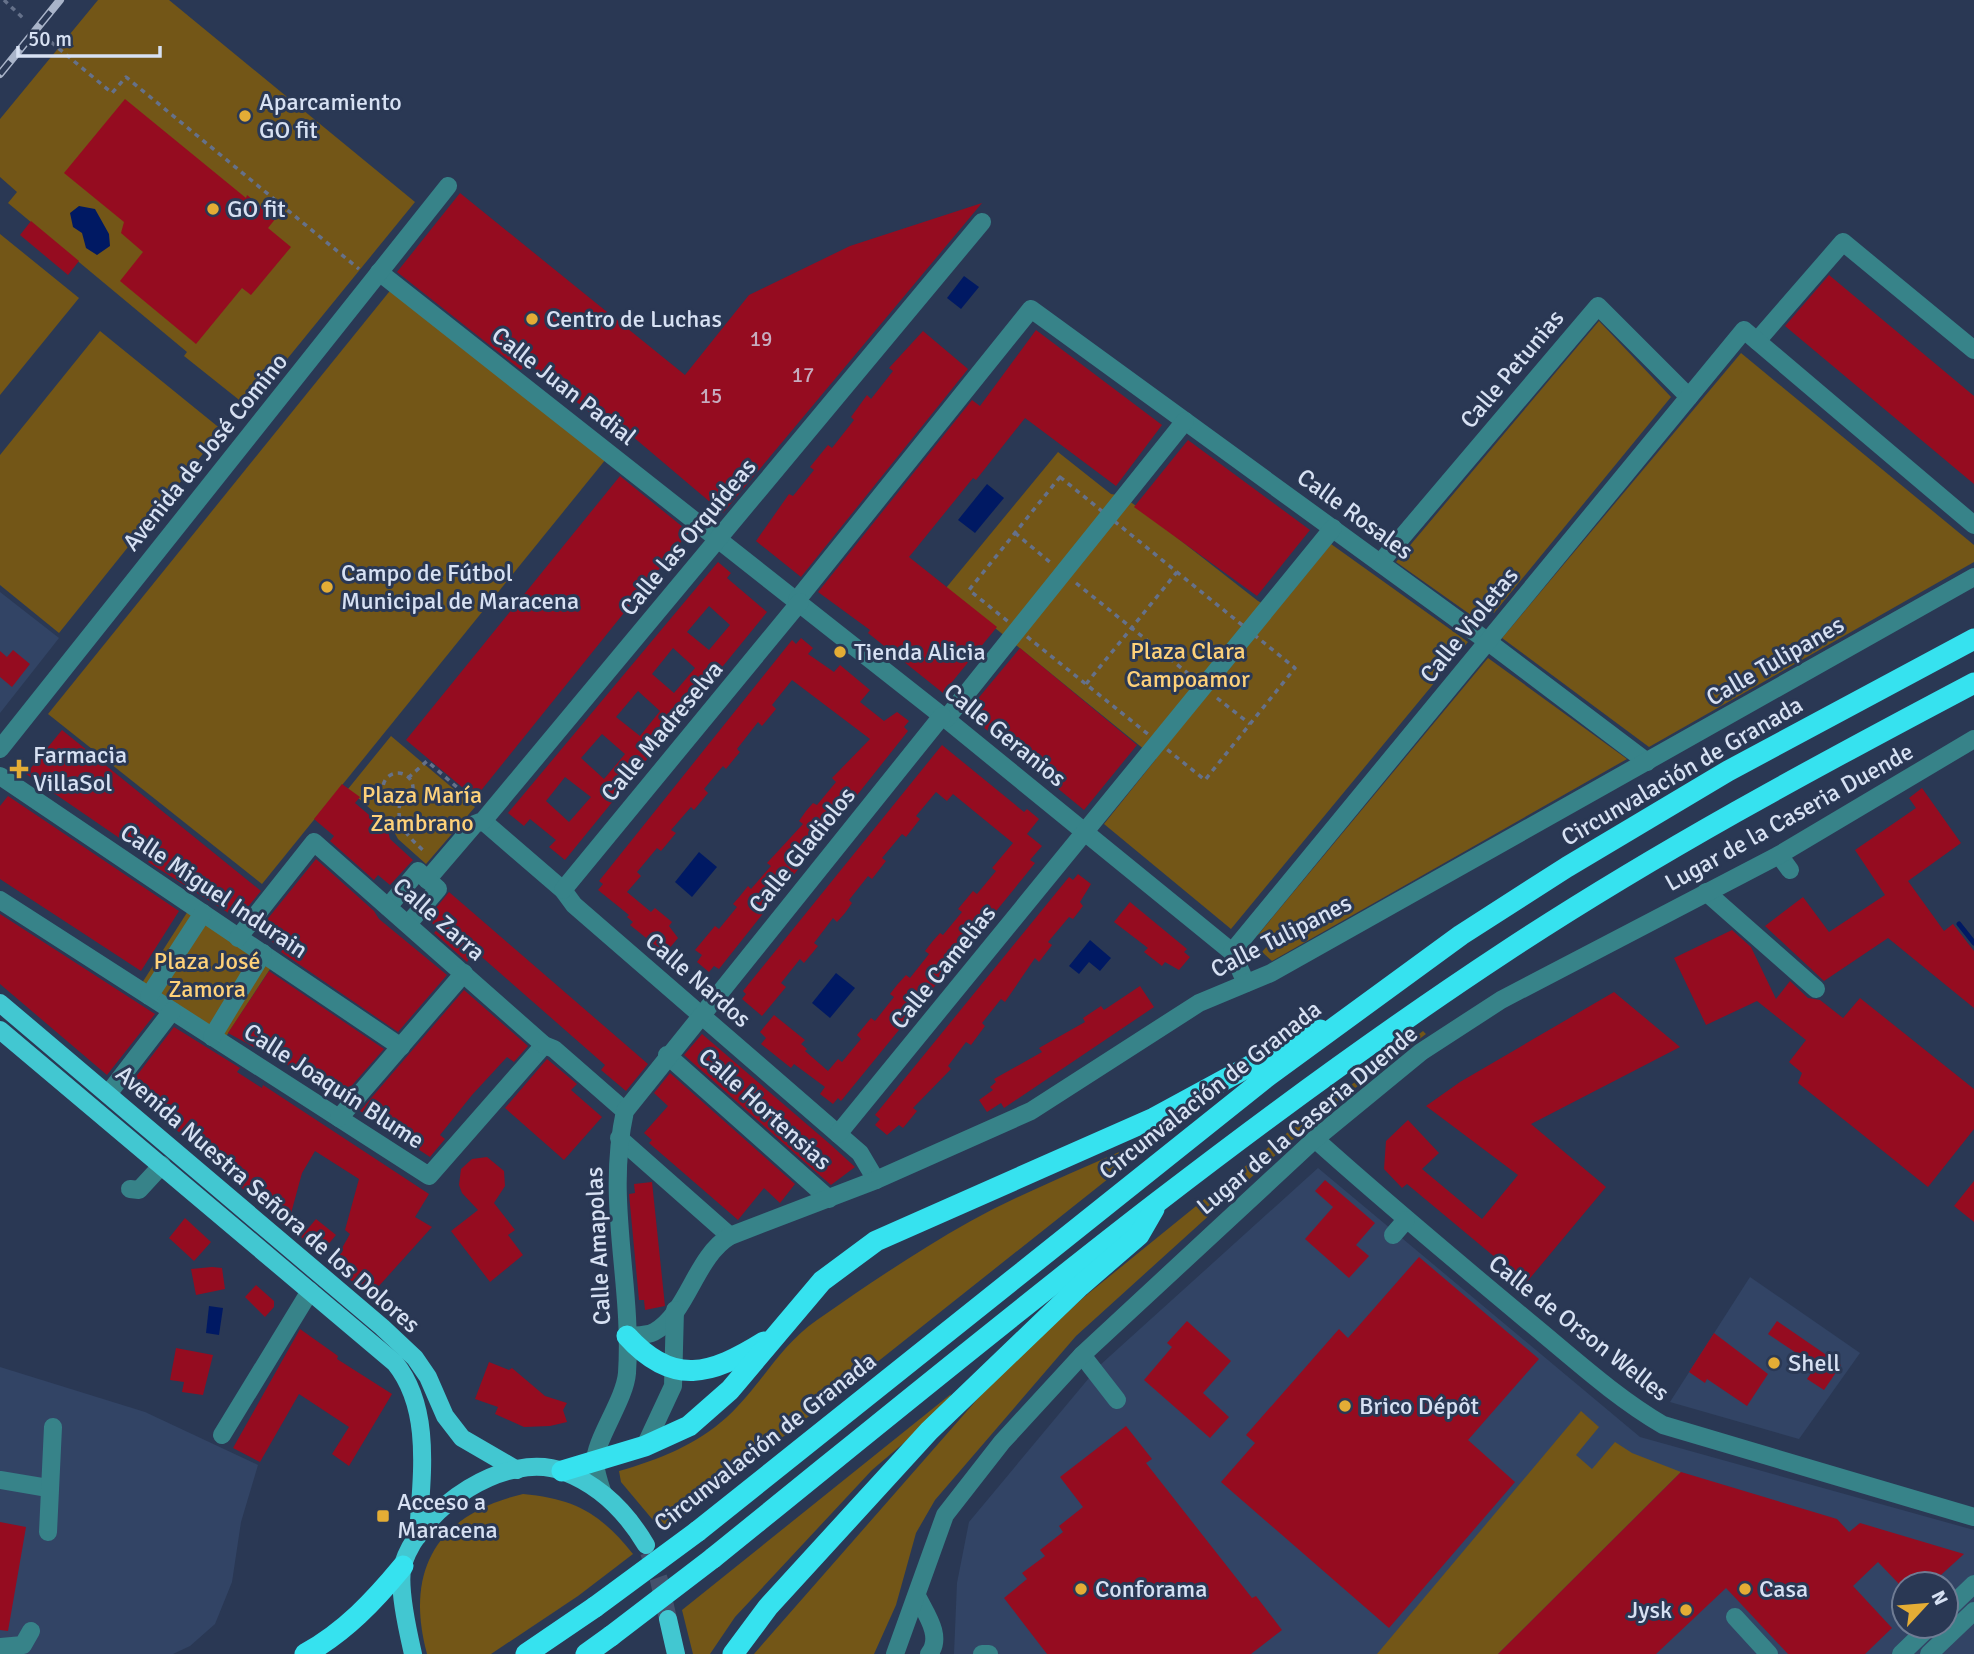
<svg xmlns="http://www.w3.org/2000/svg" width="1974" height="1654" viewBox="0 0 1974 1654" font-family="Signika,sans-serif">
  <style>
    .built { fill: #324465; fill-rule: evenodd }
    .green { fill: #735617 }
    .water { fill: #001963 }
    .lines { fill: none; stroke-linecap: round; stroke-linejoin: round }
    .stream { stroke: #001963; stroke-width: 5 }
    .building { fill: #950c20; fill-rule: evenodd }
    .major-tunnel { stroke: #44516c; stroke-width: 18; stroke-dasharray: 18 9; stroke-linecap: butt }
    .path { stroke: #65718a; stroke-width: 3.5; stroke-dasharray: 5 5; stroke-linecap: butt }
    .minor { stroke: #378389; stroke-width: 18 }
    .major { stroke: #42c7d1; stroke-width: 18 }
    .highway { stroke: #36e2ef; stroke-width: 21 }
    .rail-casing { stroke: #a9b4c9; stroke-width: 8 }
    .rail { stroke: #2a3854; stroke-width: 5; stroke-dasharray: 16; stroke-linecap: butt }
    .highway-bridge { stroke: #36e2ef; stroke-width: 21 }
    .poi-dot { fill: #e4ad35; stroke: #2a3854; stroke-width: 2.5 }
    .labels { text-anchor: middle; stroke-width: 6; stroke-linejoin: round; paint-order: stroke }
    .number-label { font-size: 21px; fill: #c6acbe }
    .poi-label { font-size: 24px; fill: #d7e1f3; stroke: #2a3854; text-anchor: start }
    .street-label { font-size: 24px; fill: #d7e1f3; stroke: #2a3854 }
    .park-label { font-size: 24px; fill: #fed179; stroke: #2a3854 }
  </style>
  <rect width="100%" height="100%" fill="#2a3854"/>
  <g class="built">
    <polygon points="0,592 59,638 0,713"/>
    <path d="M1318,1168L1640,1437L1974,1530V1654H954L957,1583L969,1522L1099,1366ZM1904,1584H1946V1626H1904Z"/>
    <polygon points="1750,1277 1860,1353 1799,1439 1670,1402"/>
    <polygon points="0,1367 145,1412 258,1465 241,1522 232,1582 215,1624 190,1646 173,1654 0,1654"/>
  </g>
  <g class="green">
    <polygon points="98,0 169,0 415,202 248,407 184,356 187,352 8,203 17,192 0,177 0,119"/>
    <polygon points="0,234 79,298 0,395"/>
    <polygon points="393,287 606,459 262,884 48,714"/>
    <polygon points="1599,321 1671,397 1494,613 1488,608 1478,620 1396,562"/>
    <polygon points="100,331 222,430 59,633 0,585 0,455"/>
    <polygon points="1741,353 1974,545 1974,562 1649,747 1502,638"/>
    <polygon points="1058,452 1111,494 1122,496 1139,508 1258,601 1276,611 1331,544 1468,642 1231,929 1104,824 1156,759 946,588"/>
    <polygon points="1488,658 1627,759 1272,961 1262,952 1268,945 1257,936"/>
    <polygon points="391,736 475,807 426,864 398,839 392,828 348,789"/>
    <polygon points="188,911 272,966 225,1038 142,983"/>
    <polygon points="1423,1031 1426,1034 1320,1115 1076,1336 935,1500 916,1533 896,1605 874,1654 754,1654 995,1379 1084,1297 1275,1142"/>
    <path d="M1157,1135L1123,1167L663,1532L621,1482L619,1471C658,1460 696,1445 727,1417C761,1386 778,1347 817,1320C866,1286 917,1251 969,1222C1029,1189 1095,1164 1157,1135Z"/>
    <polygon points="951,1394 946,1407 872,1470 735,1617 710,1654 693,1654 682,1610"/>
    <polygon points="1581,1411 1599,1427 1576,1455 1592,1469 1615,1442 1632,1453 1681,1472 1498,1654 1377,1654"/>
    <path d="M523,1494C575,1499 600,1513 633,1554L578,1596L491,1654H427C404,1569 438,1514 523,1494Z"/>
  </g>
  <g class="water">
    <polygon points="79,206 95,209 109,234 110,246 97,255 86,248 82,233 73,227 70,213"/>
    <polygon points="964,276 979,287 961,309 947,298"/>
    <polygon points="987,484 1004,498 975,533 958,520"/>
    <polygon points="699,852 717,867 692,897 675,882"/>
    <polygon points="1090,940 1111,958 1100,971 1089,962 1079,974 1069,966"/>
    <polygon points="836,973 855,988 830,1018 812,1003"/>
    <polygon points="209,1306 223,1308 219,1335 206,1333"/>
  </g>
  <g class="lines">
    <polyline class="stream" points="1959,924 1974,943"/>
  </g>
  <g class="building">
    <polygon points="125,99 246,198 247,195 264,209 269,203 280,213 268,228 291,247 251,295 242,288 196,344 120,281 143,252 121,233 124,222 64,173"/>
    <polygon points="460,193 685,375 749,295 850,246 982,203 723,513 625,430 619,436 527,362 521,370 397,272"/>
    <polygon points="31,221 79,261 68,275 20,235"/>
    <polygon points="1829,275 1974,396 1974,484 1785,326"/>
    <polygon points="1036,330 1162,425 1116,486 1025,418 976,480 973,478 909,557 997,627 943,693 868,633 870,630 818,592 972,400 980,406"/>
    <polygon points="923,331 968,369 801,577 756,541 789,494 793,496 814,470 810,467 828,445 832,448 854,420 851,417 867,395 871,399 893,371 889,368"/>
    <polygon points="1188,440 1310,530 1257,596 1134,507"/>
    <polygon points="620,476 689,532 475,798 406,740"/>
    <path d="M718,562L731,573L727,578L767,612L565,860L549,847L556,840L530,819L524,826L508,813ZM709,606L730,625L709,650L687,632ZM673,648L695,668L674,693L652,674ZM638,691L660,711L640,736L616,717ZM602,734L625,754L604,779L581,758ZM565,777L591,797L569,822L546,801Z"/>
    <polygon points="801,638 813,648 808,654 834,672 840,665 870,690 860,702 884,721 897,712 909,721 904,727 908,731 719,969 714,966 709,972 697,962 702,955 695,950 715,926 719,929 737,907 733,904 740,896 748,886 751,889 771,866 767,863 803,824 799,821 806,811 813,803 817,805 836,782 832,778 870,739 792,680 772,705 776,709 762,726 758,722 737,749 740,752 734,759 726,769 723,766 704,789 708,793 694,810 691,807 671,830 676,833 661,851 657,848 637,872 641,876 627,892 651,912 655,908 672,922 669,926 678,938 668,950 663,946 660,949 630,925 633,922 627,917 629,915 598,890 603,884 599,881 792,640 796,644"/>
    <polygon points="1020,648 1137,745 1084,810 966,713"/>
    <polygon points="13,650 30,664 12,687 0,677 0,651 7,657"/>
    <polygon points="62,730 261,891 238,919 148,862 150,859 26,774"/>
    <polygon points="942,745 1024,812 1027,809 1039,819 1027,834 1042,846 1030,860 1035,863 1023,878 841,1101 838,1098 833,1104 820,1094 825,1087 794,1064 791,1068 761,1044 766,1038 760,1032 774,1015 805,1040 801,1044 807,1049 805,1051 828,1071 838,1059 842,1062 861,1039 857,1035 871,1018 875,1021 894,997 890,994 897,985 906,975 910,978 929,954 925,951 932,942 940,933 943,935 962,912 958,909 973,891 977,894 996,871 992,868 1013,843 953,794 947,801 936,792 916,816 920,819 906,837 902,834 882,858 886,861 872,879 868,876 849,900 852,903 845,913 837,922 833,918 814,943 818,946 804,963 800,959 781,983 786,987 762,1016 742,999 746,994 743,991"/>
    <polygon points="342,784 360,797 355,803 388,831 390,839 413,860 390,885 378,875 374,880 330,841 334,836 314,819"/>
    <polygon points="1922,788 1961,843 1908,881 1944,931 1953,924 1974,951 1974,1008 1888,938 1824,981 1765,926 1803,897 1829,932 1885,895 1855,850 1916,808 1909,798"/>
    <polygon points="8,796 179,911 141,971 0,879 0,806"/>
    <polygon points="316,859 374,911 379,919 447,975 398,1032 281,952 283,949 257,932"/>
    <polygon points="1078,874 1091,884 1080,902 1083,906 1073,919 1069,917 1048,942 1052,945 1039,962 1035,958 1005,1002 1001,999 982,1023 985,1026 971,1045 966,1042 948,1066 951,1069 913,1108 917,1111 903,1128 899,1125 887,1135 875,1125 880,1119 875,1115 1069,877 1073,880"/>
    <polygon points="449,892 648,1064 626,1091 601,1070 605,1065 475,951 467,962 434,933 438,928 427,919"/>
    <polygon points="1130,902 1187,949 1184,952 1190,957 1179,970 1165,962 1162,966 1144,952 1148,948 1114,922"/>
    <polygon points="0,914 155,1014 107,1075 0,984"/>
    <polygon points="1732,930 1751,947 1776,999 1790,981 1808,998 1820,1000 1843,1018 1860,998 1974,1089 1974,1129 1928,1187 1798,1083 1802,1073 1789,1062 1806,1040 1757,1001 1706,1025 1674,958"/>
    <polygon points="269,971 384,1049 340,1099 300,1072 228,1033"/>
    <polygon points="1140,986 1154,1007 1004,1108 1001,1103 987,1112 979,1100 993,1090 990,1087 996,1082 994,1079 1042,1052 1039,1048 1085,1022 1083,1018 1101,1006 1104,1010"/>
    <polygon points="464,990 528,1046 514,1062 507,1057 472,1095 440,1135 445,1139 430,1157 360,1111"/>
    <polygon points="1614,992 1680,1047 1531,1124 1606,1187 1526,1283 1407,1184 1402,1188 1384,1169 1386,1141 1408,1120 1439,1153 1422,1169 1482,1219 1518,1175 1426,1106 1460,1082"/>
    <polygon points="174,1027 240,1068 237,1072 262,1088 263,1085 429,1194 415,1217 432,1227 369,1297 333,1264 350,1234 345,1230 359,1179 315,1151 302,1173 287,1228 128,1087"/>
    <polygon points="702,1034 831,1145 855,1167 831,1185 810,1167 684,1055"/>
    <polygon points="547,1059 577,1084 571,1090 602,1117 564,1160 505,1108"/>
    <polygon points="670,1073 795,1184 780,1203 764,1188 738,1220 649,1143 652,1140 644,1133 668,1106 654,1093"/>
    <polygon points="487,1157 504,1171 505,1186 494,1203 515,1230 508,1235 523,1255 490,1282 451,1231 478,1210 462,1193 459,1185 461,1169 472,1159"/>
    <polygon points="1325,1180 1375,1223 1356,1245 1369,1256 1349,1278 1305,1239 1333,1207 1315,1191"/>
    <polygon points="1974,1181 1974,1222 1954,1206"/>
    <polygon points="652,1182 665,1306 645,1310 644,1300 639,1300 629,1194 635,1193 634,1184"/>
    <polygon points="185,1218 211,1242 194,1261 169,1238"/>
    <polygon points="316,1219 336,1235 321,1253 301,1237"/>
    <polygon points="1419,1257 1539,1359 1468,1440 1515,1482 1389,1628 1221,1482 1255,1443 1246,1435 1339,1329 1348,1338"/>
    <polygon points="212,1267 222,1268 225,1289 196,1295 191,1269"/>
    <polygon points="256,1285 274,1301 274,1307 265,1317 245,1297"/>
    <polygon points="1187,1321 1231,1361 1203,1393 1229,1417 1210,1438 1144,1380 1172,1347 1167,1343"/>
    <polygon points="1777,1321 1841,1365 1824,1390 1807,1379 1816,1366 1768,1334"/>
    <polygon points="300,1329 338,1356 337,1359 392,1394 349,1466 332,1454 349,1427 299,1394 260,1462 233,1448"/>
    <polygon points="1714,1333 1768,1374 1747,1406 1707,1379 1705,1383 1689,1372"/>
    <polygon points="176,1348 213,1355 203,1395 182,1392 184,1382 170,1380"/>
    <polygon points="489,1362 509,1370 512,1368 545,1396 567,1403 563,1410 567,1422 550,1426 524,1427 495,1414 498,1407 475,1399"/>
    <polygon points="1126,1426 1152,1459 1146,1463 1252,1598 1256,1596 1282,1630 1251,1654 1047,1654 1004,1598 1027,1579 1022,1573 1045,1556 1040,1550 1063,1532 1059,1526 1083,1507 1060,1477"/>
    <polygon points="1681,1472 1837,1519 1849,1532 1860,1523 1964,1554 1931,1584 1899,1584 1878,1562 1853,1586 1892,1628 1865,1654 1788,1654 1726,1588 1656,1654 1498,1654"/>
    <polygon points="0,1522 26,1527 8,1631 0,1630"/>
  </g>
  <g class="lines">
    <polyline class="major-tunnel" points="649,1552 659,1580 668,1619"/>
    <g class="path">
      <polyline points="4,0 25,20"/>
      <polyline points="51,42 112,93 126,77 359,269"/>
      <polygon points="1060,477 1295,668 1205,780 969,590"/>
      <polyline points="1015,533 1051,563"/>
      <polyline points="1076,583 1190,675"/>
      <polyline points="1086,684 1177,572"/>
      <polyline points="1217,698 1250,724"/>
      <circle cx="398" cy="788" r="15"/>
      <polyline points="408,778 427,761 476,804"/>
      <path d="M400,803C395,826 410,838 426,853"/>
    </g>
    <g class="minor">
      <polyline points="379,272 946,719 1232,952 1246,983"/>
      <polyline points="1757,341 1843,242 1974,350"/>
      <polyline points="1380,563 1598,306 1689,397"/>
      <polyline points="797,600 1031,309 1487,641 1647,762"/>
      <polyline points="946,719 1185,421"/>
      <polyline points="0,749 448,186"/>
      <polyline points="0,776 401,1047"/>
      <polyline points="483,821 563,890 574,905 860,1153 876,1180"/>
      <polyline points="1779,855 1790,870"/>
      <polyline points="427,880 475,824 483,821 982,222"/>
      <polyline points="563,890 800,602"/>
      <polyline points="1706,892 1816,989"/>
      <polyline points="0,900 429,1176 544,1045"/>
      <polyline points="388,907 418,871 438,889 408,924"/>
      <polyline points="238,938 314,842 544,1045 554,1049 625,1111"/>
      <polyline points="1232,952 1744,330 1974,525"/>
      <polyline points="149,996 203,913"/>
      <polyline points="212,1037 263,953"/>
      <polyline points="667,1055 829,1199"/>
      <polyline points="108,1094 172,1011"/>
      <polyline points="339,1118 464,973"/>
      <polyline points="838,1134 1333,528"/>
      <polyline points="619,1138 730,1236"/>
      <path d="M1315,1139C1385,1202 1457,1262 1529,1322C1573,1358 1615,1397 1663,1425L1974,1517"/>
      <polyline points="130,1189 139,1190 162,1165"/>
      <polyline points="1393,1235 1406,1220"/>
      <path d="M627,1336C635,1335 646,1336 654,1332C688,1313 695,1257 730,1236L876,1180L1031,1111L1199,1003L1271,973L1974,577"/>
      <polyline points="1082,1355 1117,1400"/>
      <polyline points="222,1435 310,1291"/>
      <polyline points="645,1446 673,1386 675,1310"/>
      <polyline points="0,1480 48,1488"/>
      <path d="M603,1494C600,1485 596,1474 595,1463C594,1441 625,1400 627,1373C633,1283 605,1202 625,1111L942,716"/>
      <polyline points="48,1532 53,1427"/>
      <path d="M918,1598C926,1614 943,1637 929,1654"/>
      <polyline points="1946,1611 1974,1584"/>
      <polyline points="1735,1617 1769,1654"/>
      <polyline points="0,1647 23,1645 31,1631"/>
      <polyline points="895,1654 945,1515 1002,1442 1082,1355 1315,1139 1421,1052 1501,1000 1779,855 1974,739"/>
      <polyline points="982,1654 989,1654"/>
      <polyline points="1901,1654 1930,1626"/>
      <polyline points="1929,1654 1974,1611"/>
    </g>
    <g class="major">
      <polyline points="0,1003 382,1327 415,1358 428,1377 445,1416 462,1438 517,1470"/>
      <path d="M0,1030L395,1363C433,1410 421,1479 418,1536"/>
      <polyline points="668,1619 676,1654"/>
      <path d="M413,1654C408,1632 397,1586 403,1564C421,1508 506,1449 565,1472C601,1486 627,1513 646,1545"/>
    </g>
    <g class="highway">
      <path d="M627,1336C673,1387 711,1375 764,1342"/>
      <polyline points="562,1471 645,1446 689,1426 730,1390 822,1281 876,1241 1154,1118 1259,1061 1290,1040 1320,1030"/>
      <polyline points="698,1531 1268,1076 1461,935 1567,867 1728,771 1974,639"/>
      <path d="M713,1558C972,1349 1227,1135 1505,952C1655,853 1815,767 1974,683"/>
      <path d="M305,1654C345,1632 374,1601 403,1566"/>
      <polyline points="526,1654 595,1607"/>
      <polyline points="586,1654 611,1636"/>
      <polyline points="733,1654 768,1607 929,1431 1080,1286 1139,1235 1154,1209"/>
    </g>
    <g class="rail-casing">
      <polyline id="rail" points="0,74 60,0"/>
    </g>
    <use href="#rail" class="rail"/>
    <g class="highway-bridge">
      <polyline points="595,1607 698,1531"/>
      <polyline points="611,1636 713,1558"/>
    </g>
  </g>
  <g class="poi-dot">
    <circle cx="245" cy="116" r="7"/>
    <circle cx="213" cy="209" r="7"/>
    <circle cx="532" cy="319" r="7"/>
    <circle cx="327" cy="587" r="7"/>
    <circle cx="840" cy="652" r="7"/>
    <path d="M15.5 758.5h7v7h7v7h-7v7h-7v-7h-7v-7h7z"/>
    <circle cx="1774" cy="1363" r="7"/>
    <circle cx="1345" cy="1406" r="7"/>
    <rect x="376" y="1509" width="14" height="14" rx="3.5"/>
    <circle cx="1081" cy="1589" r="7"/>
    <circle cx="1745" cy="1589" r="7"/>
    <circle cx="1686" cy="1610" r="7"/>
  </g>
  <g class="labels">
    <g class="number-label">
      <text x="761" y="346">19</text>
      <text x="803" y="382">17</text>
      <text x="711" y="403">15</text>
    </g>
    <g class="poi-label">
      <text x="259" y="110">Aparcamiento<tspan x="259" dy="28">GO fit</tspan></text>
      <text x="227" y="217">GO fit</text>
      <text x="546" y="327">Centro de Luchas</text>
      <text x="341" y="581">Campo de Fútbol<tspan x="341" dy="28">Municipal de Maracena</tspan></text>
      <text x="854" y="660">Tienda Alicia</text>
      <text x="33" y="763">Farmacia<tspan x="33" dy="28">VillaSol</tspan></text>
      <text x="1788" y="1371">Shell</text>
      <text x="1359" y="1414">Brico Dépôt</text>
      <text x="397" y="1510">Acceso a<tspan x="397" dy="28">Maracena</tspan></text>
      <text x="1095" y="1597">Conforama</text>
      <text x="1759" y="1597">Casa</text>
      <text x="1672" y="1618" text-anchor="end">Jysk</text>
    </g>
    <g class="street-label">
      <text transform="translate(1512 369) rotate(-50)" y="8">Calle Petunias</text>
      <text transform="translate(564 386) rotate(38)" y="8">Calle Juan Padial</text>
      <text transform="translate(205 452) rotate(-51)" y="8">Avenida de José Comino</text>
      <text transform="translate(1355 514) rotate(36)" y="8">Calle Rosales</text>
      <text transform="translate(688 537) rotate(-50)" y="8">Calle las Orquídeas</text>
      <text transform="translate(1469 625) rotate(-51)" y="8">Calle Violetas</text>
      <text transform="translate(1775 661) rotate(-30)" y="8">Calle Tulipanes</text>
      <text transform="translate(662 731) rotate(-50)" y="8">Calle Madreselva</text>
      <text transform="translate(1005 735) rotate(39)" y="8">Calle Geranios</text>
      <text transform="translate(1682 771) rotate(-30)" y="8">Circunvalación de Granada</text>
      <text transform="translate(1789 817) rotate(-29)" y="8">Lugar de la Caseria Duende</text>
      <text transform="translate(802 850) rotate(-51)" y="8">Calle Gladiolos</text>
      <text transform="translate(214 891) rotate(34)" y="8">Calle Miguel Indurain</text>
      <text transform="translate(439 919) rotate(41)" y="8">Calle Zarra</text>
      <text transform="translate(1281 936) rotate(-27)" y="8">Calle Tulipanes</text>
      <text transform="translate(943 967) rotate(-51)" y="8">Calle Camelias</text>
      <text transform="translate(698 980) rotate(41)" y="8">Calle Nardos</text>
      <text transform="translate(334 1086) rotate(33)" y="8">Calle Joaquín Blume</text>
      <text transform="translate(1210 1090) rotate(-38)" y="8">Circunvalación de Granada</text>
      <text transform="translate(765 1109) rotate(42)" y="8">Calle Hortensias</text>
      <text transform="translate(1307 1120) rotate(-40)" y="8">Lugar de la Caseria Duende</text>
      <text transform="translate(268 1199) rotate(41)" y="8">Avenida Nuestra Señora de los Dolores</text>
      <text transform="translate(598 1246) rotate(-93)" y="8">Calle Amapolas</text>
      <text transform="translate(1579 1328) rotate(38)" y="8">Calle de Orson Welles</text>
      <text transform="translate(765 1442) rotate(-38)" y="8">Circunvalación de Granada</text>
    </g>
    <g class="park-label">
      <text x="1188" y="659">Plaza Clara<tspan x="1188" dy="28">Campoamor</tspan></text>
      <text x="422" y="803">Plaza María<tspan x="422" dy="28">Zambrano</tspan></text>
      <text x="207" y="969">Plaza José<tspan x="207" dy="28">Zamora</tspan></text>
    </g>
  </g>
  <g transform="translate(1925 1605) rotate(64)"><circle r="33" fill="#2a3854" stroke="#6f7c94" stroke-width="2"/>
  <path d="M0-5L12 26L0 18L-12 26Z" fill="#e4ad35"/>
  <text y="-10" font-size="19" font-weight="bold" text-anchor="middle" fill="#d7e1f3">N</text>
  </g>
  <path d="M18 46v10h142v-10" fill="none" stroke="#d7e1f3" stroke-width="3.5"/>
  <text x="28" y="46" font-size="21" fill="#d7e1f3" stroke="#2a3854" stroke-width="5" paint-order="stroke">50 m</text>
</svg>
